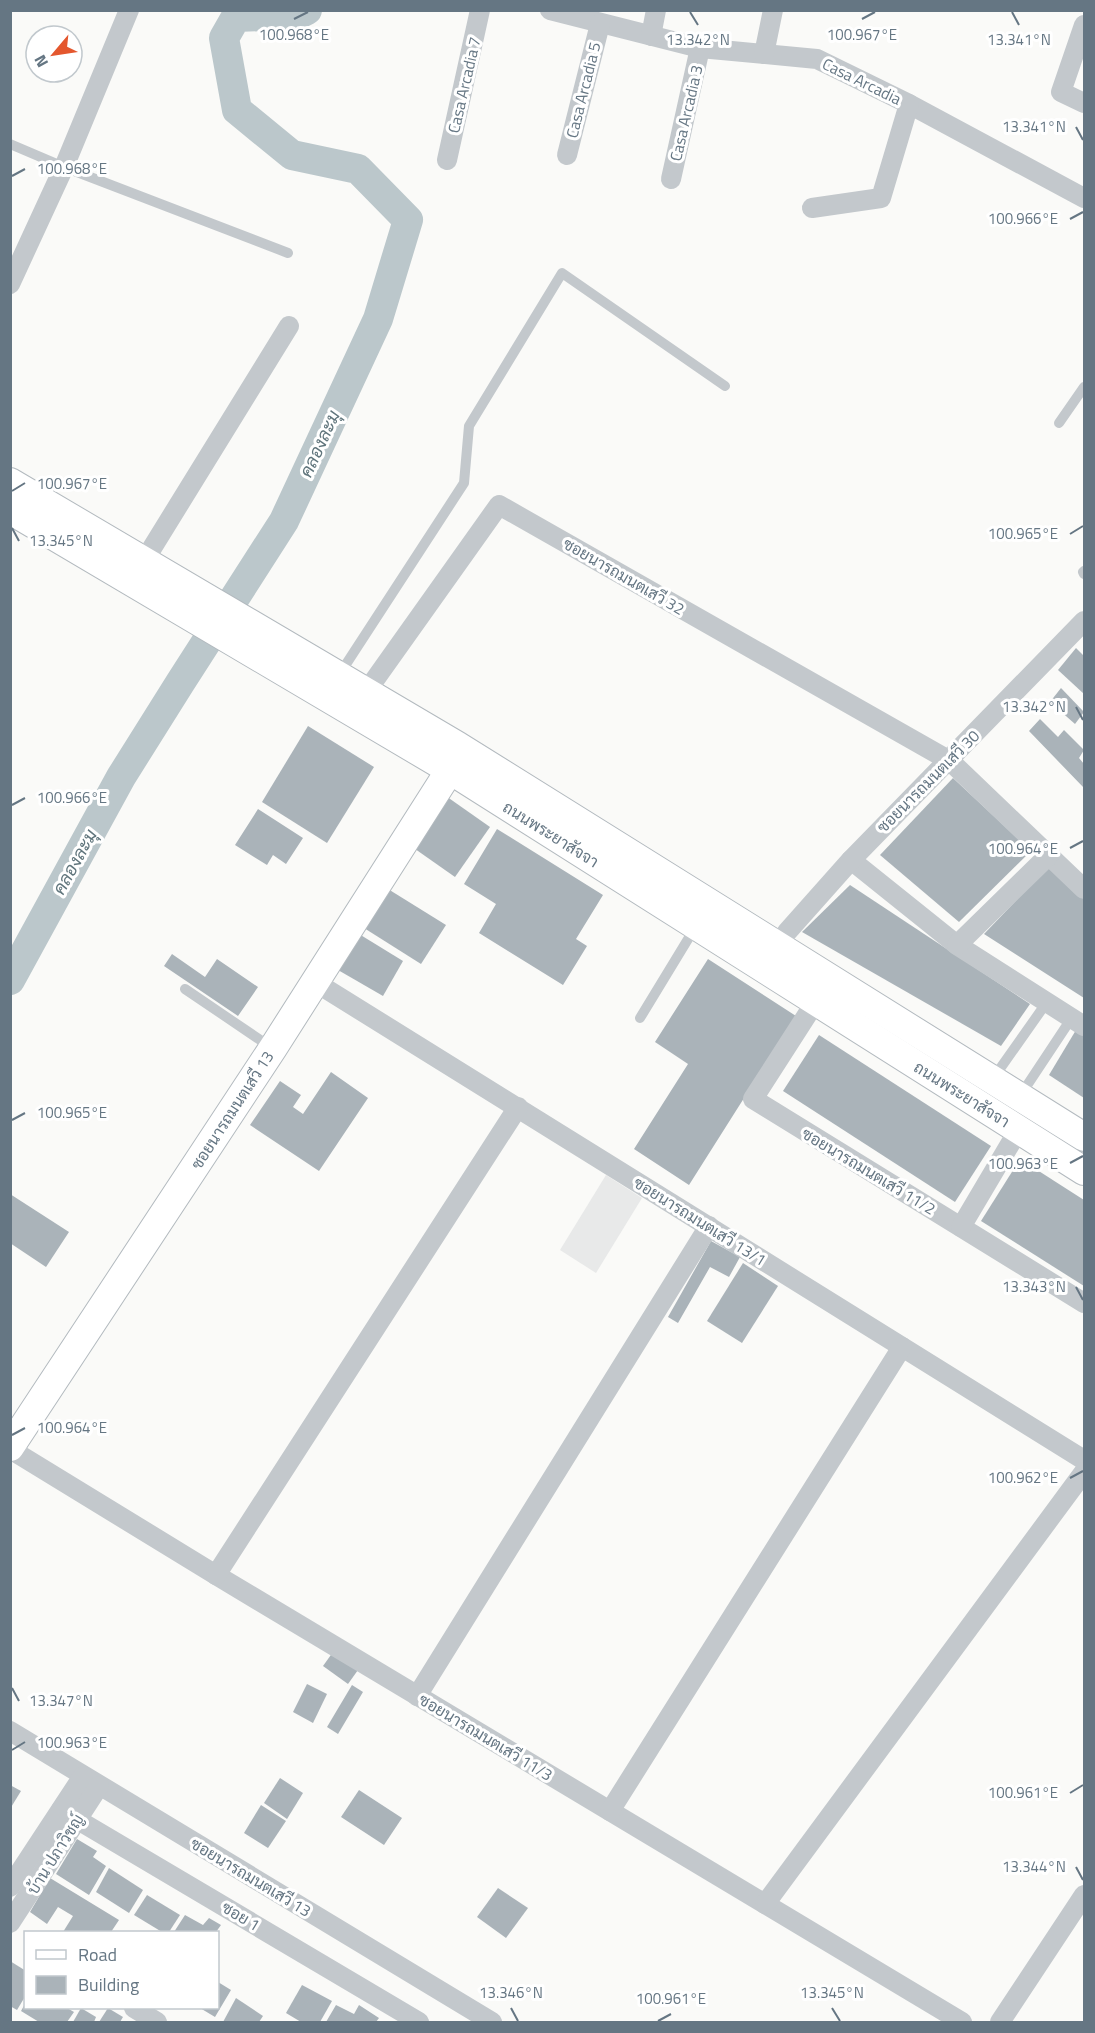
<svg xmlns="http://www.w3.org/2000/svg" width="1095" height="2033" viewBox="0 0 1095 2033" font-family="'Titillium Web',Sarabun,sans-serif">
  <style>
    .built { fill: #e8e9e9 }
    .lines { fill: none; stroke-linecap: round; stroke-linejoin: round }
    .river { stroke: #bbc7cb; stroke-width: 30 }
    .building { fill: #aab3b9 }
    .secondary-casing { stroke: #b3babf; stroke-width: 30 }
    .lane { stroke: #c3c8cc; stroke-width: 10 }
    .street { stroke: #c3c8cc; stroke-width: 20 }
    .secondary { stroke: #fff; stroke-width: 28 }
    .ticks { fill: none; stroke: #657683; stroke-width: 2 }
    .labels { text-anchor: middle; stroke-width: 6; stroke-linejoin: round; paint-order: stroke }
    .street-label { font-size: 16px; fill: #657683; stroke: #fff }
    .water-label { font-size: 18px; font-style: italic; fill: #60757c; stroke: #fff }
    .ticks-label { font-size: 15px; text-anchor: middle; fill: #657683; stroke: #fff; stroke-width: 6; stroke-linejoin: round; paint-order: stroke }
  </style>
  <rect width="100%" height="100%" fill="#fafaf8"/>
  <polygon class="built" points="606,1175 642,1198 596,1273 560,1250"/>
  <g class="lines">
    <polyline class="river" points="10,980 121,777 180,683 284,521 378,319 408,220 358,169 292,155 237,110 224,38 236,17 297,15 307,10"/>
  </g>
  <g class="building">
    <polygon points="1076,648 1084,656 1084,694 1058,670"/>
    <polygon points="1061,688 1084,712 1075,724 1050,702"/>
    <polygon points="1040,719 1058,737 1064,730 1084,750 1079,758 1084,764 1084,788 1029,731"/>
    <polygon points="308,726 374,767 327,843 262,802"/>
    <polygon points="953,778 1031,851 959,922 880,855"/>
    <polygon points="443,794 490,827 455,877 408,844"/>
    <polygon points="258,809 303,838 286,864 273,855 267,865 235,845"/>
    <polygon points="497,829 603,895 576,939 587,946 563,985 479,933 496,904 464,884"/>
    <polygon points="1050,865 1084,899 1084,998 984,934"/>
    <polygon points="850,885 1030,1004 1001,1046 802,932"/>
    <polygon points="388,889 446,925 421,964 364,928"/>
    <polygon points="359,934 403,961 383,996 338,970"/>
    <polygon points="172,954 205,977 217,959 258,987 238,1016 164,966"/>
    <polygon points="708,959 796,1016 689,1185 634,1149 688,1064 655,1042"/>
    <polygon points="1076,1030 1084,1036 1084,1098 1049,1075"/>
    <polygon points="819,1035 991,1146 955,1202 783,1091"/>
    <polygon points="331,1072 368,1098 319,1171 250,1125 280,1081 301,1095 293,1107 303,1114"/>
    <polygon points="1020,1159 1084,1200 1084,1286 981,1221"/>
    <polygon points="10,1194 69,1232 46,1267 10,1243"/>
    <polygon points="711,1241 740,1257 729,1277 710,1267 678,1323 668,1317"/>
    <polygon points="743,1263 778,1286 742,1343 707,1321"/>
    <polygon points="333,1652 358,1670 348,1684 323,1666"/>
    <polygon points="307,1684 327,1694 313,1723 293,1712"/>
    <polygon points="352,1685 363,1692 338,1734 327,1727"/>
    <polygon points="280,1778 303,1793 287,1819 264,1803"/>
    <polygon points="10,1785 21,1791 10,1809"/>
    <polygon points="359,1790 402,1818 384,1845 341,1817"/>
    <polygon points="261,1805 286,1821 268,1848 244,1833"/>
    <polygon points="77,1839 97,1851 93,1857 106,1866 89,1895 56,1874"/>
    <polygon points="109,1868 143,1890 129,1913 96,1892"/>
    <polygon points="50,1878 119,1920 111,1932 63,1932 73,1916 58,1907 47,1924 30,1912"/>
    <polygon points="498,1888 528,1908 506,1938 477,1917"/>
    <polygon points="147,1895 180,1915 169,1932 162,1932 134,1915"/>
    <polygon points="185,1915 203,1925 209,1918 221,1925 216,1932 174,1932"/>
    <polygon points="10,1961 26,1971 26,1995 17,2010 10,2006"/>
    <polygon points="218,1982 231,1990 215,2017 200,2008 218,2008"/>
    <polygon points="302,1985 332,2001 320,2022 301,2022 286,2013"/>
    <polygon points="236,1998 263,2016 259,2022 223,2022"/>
    <polygon points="26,2002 26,2008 67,2008 74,2012 67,2022 39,2022 21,2011"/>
    <polygon points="336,2005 354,2014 359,2005 379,2018 376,2022 326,2022"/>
    <polygon points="81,2008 96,2017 94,2022 73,2022"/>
    <polygon points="108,2008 123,2017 120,2022 99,2022"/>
  </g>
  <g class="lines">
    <g class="secondary-casing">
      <g id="secondary">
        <polyline points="10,482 458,746 1084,1137"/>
        <polyline points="10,510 450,770 1084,1171"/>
        <polyline points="10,1447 273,1048 450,770"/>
      </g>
    </g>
    <g class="lane">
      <polyline points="10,144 64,167 288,253"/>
      <polyline points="1059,423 1084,387"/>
      <polyline points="1084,571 1083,572 1084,574"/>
      <polyline points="339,675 464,483 469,426 562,273 725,386"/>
      <polyline points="185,989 272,1048"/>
      <polyline points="640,1018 696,926"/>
      <polyline points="992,1080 1047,1002"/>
      <polyline points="1020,1096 1071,1019"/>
    </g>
    <g class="street">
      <polyline points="550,10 700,48 817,59 909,104 1084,198"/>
      <polyline points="1084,25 1061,92 1084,103"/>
      <polyline points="651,36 656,10"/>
      <polyline points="764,54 773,10"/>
      <polyline points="567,155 600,24"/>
      <polyline points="447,160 480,10"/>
      <polyline points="671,179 700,48"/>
      <polyline points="812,208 881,198 909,104"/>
      <polyline points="10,284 64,167 129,10"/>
      <polyline points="144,561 289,326"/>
      <polyline points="366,692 499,505 950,761 1084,889"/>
      <polyline points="851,860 957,945 1084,1026"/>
      <polyline points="957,945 1049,855"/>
      <polyline points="777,946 787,932 851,860 1084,621"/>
      <polyline points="315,982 1084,1460"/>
      <polyline points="816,1001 753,1099 1084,1303"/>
      <polyline points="961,1227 1019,1129"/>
      <polyline points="10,1449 216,1575 962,2022"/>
      <polyline points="216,1575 518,1107"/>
      <polyline points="417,1696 709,1226"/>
      <polyline points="10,1731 492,2022"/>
      <polyline points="61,1810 419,2022"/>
      <polyline points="610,1811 902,1347"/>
      <polyline points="10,1887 83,1776"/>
      <polyline points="765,1904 1084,1472"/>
      <polyline points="10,1923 99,1786"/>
      <polyline points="134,2008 157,2022"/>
      <polyline points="1000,2022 1084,1895"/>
    </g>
    <use href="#secondary" class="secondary"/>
  </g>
  <path class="ticks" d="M690,12L698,25M1012,12L1019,25M294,19L308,12M862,19L875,12M1076,127L1083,140M12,176L25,169M1070,219L1083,212M12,491L25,483M12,528L19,541M1070,534L1083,526M1076,707L1083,720M12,805L25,798M1070,848L1083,841M12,1120L25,1113M1070,1163L1083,1156M1076,1287L1083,1300M12,1435L25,1428M1070,1478L1083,1471M12,1688L19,1701M12,1750L25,1742M1070,1793L1083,1785M1076,1867L1083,1880M511,2008L518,2021M832,2008L840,2021M658,2021L671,2014"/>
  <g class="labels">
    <g class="street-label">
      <text transform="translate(862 81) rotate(26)" y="6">Casa Arcadia</text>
      <text transform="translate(464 85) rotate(-77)" y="6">Casa Arcadia 7</text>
      <text transform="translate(583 90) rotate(-76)" y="6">Casa Arcadia 5</text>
      <text transform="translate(686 113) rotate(-77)" y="6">Casa Arcadia 3</text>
      <text transform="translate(624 576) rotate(30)" y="6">ซอยนารถมนตเสวี 32</text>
      <text transform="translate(928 781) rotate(-45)" y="6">ซอยนารถมนตเสวี 30</text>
      <text transform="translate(551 834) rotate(32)" y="6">ถนนพระยาสัจจา</text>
      <text transform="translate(962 1094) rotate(32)" y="6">ถนนพระยาสัจจา</text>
      <text transform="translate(232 1110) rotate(-57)" y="6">ซอยนารถมนตเสวี 13</text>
      <text transform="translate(869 1171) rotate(31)" y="6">ซอยนารถมนตเสวี 11/2</text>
      <text transform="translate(700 1221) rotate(32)" y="6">ซอยนารถมนตเสวี 13/1</text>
      <text transform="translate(486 1737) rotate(31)" y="6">ซอยนารถมนตเสวี 11/3</text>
      <text transform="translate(55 1854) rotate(-58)" y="6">บ้าน ปภาวิชญ์</text>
      <text transform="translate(251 1877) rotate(31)" y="6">ซอยนารถมนตเสวี 13</text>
      <text transform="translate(241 1916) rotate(31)" y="6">ซอย 1</text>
    </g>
    <g class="water-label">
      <text transform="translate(320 444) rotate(-65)" y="6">คลองละมุ</text>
      <text transform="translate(75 862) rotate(-61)" y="6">คลองละมุ</text>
    </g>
  </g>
  <g class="ticks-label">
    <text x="294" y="40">100.968°E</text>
    <text x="862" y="40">100.967°E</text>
    <text x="698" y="45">13.342°N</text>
    <text x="1019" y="45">13.341°N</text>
    <text x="1034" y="132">13.341°N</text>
    <text x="72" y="174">100.968°E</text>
    <text x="1023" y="224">100.966°E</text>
    <text x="72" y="489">100.967°E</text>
    <text x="1023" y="539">100.965°E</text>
    <text x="61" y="546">13.345°N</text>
    <text x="1034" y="712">13.342°N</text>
    <text x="72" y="803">100.966°E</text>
    <text x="1023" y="854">100.964°E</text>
    <text x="72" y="1118">100.965°E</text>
    <text x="1023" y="1169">100.963°E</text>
    <text x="1034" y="1292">13.343°N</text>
    <text x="72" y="1433">100.964°E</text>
    <text x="1023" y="1483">100.962°E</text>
    <text x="61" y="1706">13.347°N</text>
    <text x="72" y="1748">100.963°E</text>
    <text x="1023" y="1798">100.961°E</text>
    <text x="1034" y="1872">13.344°N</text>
    <text x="511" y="1998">13.346°N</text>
    <text x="832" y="1998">13.345°N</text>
    <text x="671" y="2004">100.961°E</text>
  </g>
  <rect width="1095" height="2033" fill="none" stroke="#657683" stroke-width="24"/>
  <rect x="24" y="1931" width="195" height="78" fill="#ffffff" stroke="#c1c8cd" stroke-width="1.5"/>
  <rect x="36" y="1950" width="30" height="9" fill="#ffffff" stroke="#c1c8cd" stroke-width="1.5"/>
  <text x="78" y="1961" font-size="18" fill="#657683">Road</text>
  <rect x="36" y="1976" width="30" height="18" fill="#aab3b9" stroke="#c1c8cd" stroke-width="1.5"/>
  <text x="78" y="1991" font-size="18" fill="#657683">Building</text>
  <g transform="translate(54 54) rotate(241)"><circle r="28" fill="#ffffff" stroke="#c1c8cd" stroke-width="1.5"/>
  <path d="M0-4.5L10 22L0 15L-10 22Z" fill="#e4572e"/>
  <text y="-9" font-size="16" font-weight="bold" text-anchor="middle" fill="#657683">N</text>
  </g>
</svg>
